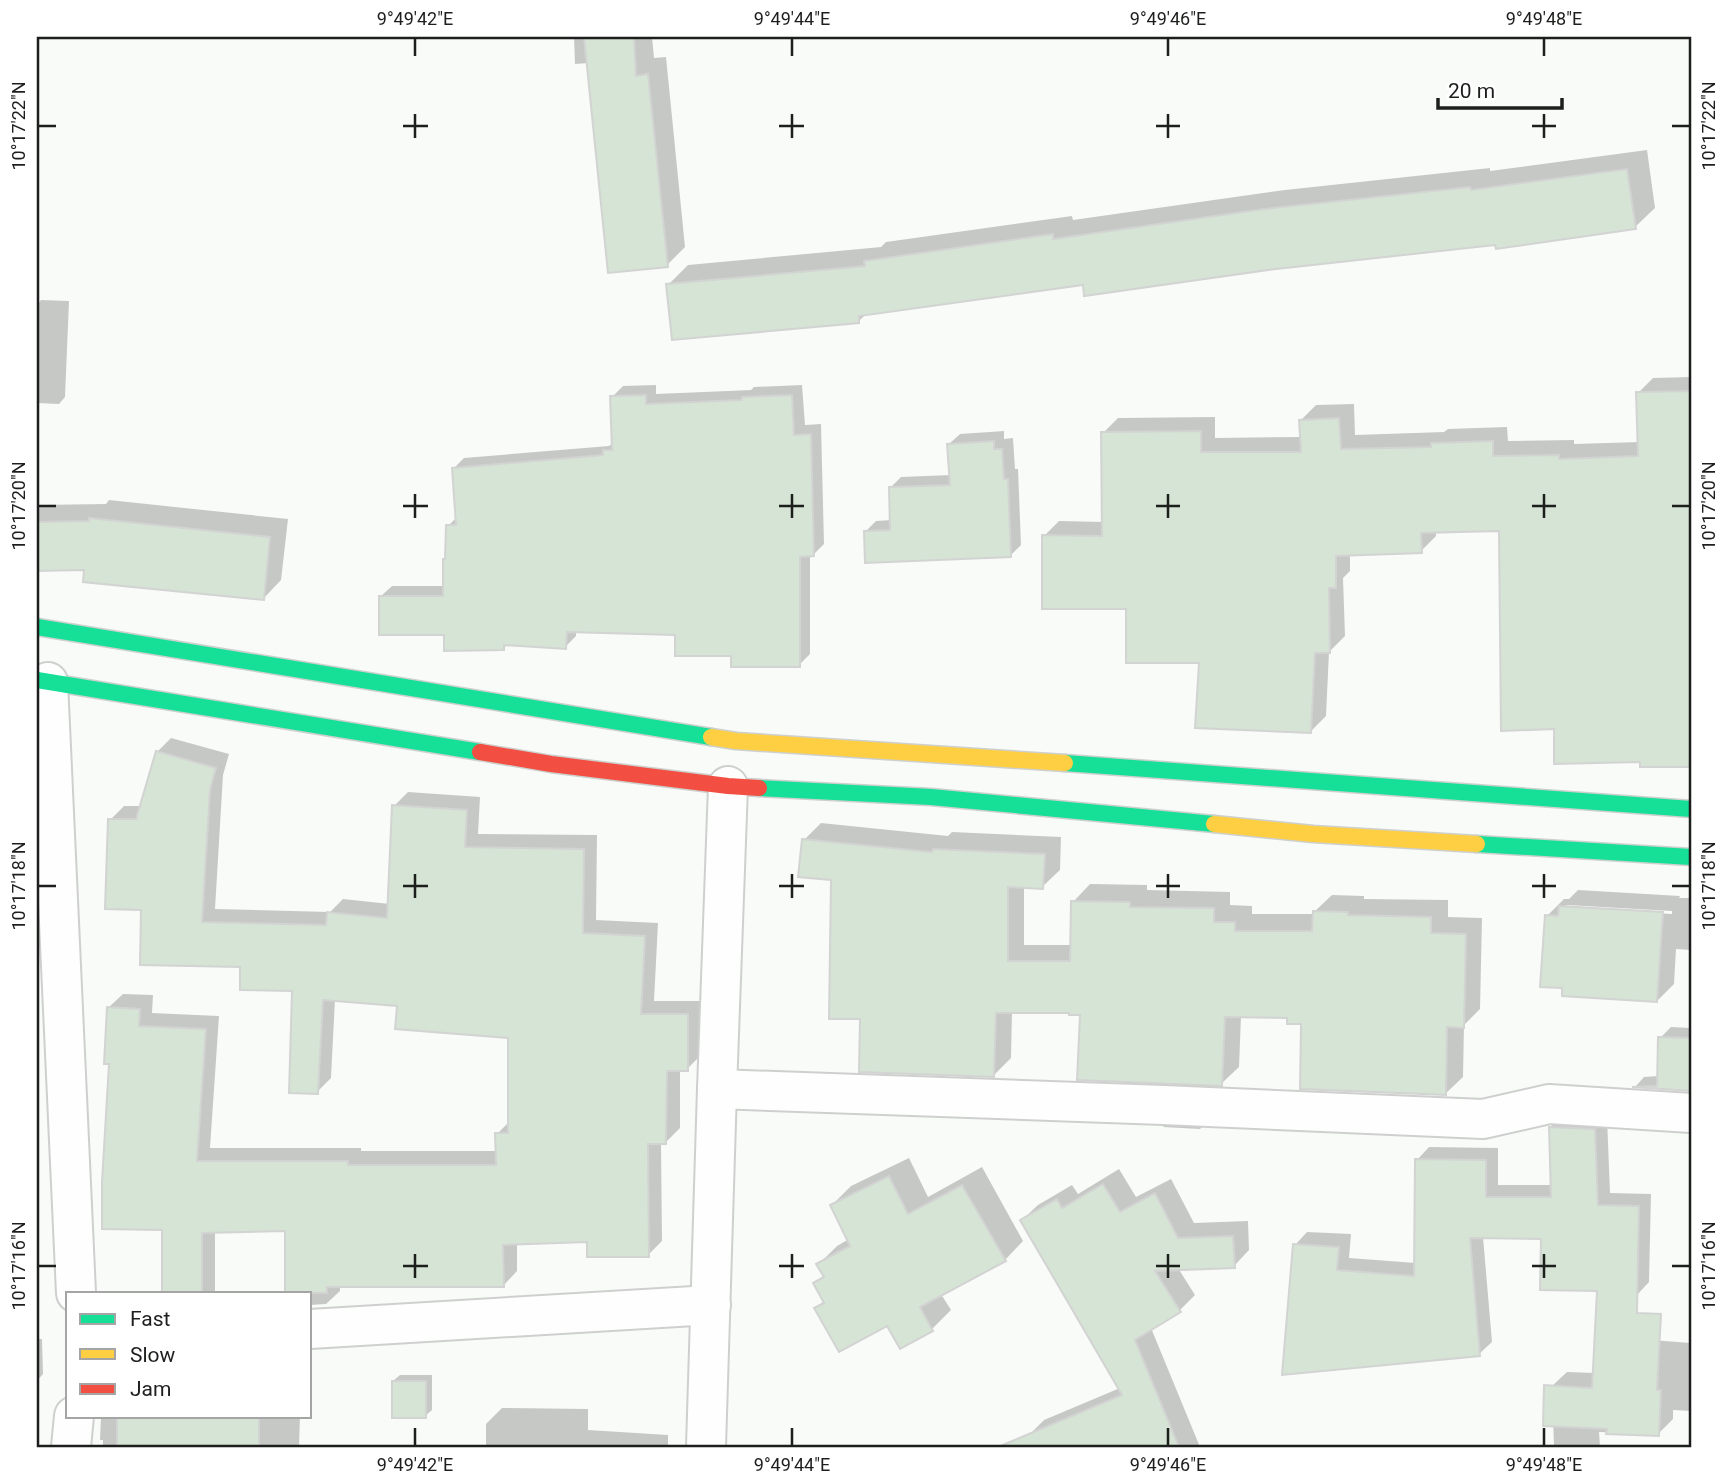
<svg xmlns="http://www.w3.org/2000/svg" width="1728" height="1484" viewBox="0 0 1728 1484" font-family="Roboto,sans-serif">
  <style>
    .shadow { fill: #0003; fill-rule: evenodd }
    .building { fill: #d5e4d5; stroke: #d2d3d2; stroke-width: 2 }
    .lines { fill: none; stroke-linecap: round; stroke-linejoin: round }
    .street-casing { stroke: #ced0ce; stroke-width: 42 }
    .fast-casing { stroke: #ced0ce; stroke-width: 19 }
    .slow-casing { stroke: #ced0ce; stroke-width: 19 }
    .jam-casing { stroke: #ced0ce; stroke-width: 19 }
    .street { stroke: #fefefe; stroke-width: 38 }
    .fast { stroke: #16e098; stroke-width: 16 }
    .slow { stroke: #ffcf43; stroke-width: 16 }
    .jam { stroke: #f24e42; stroke-width: 16 }
    .ticks { fill: none; stroke: #1d1f1d; stroke-width: 2.5 }
    .neatline { fill: none; stroke: #1d1f1d; stroke-width: 2.5 }
    .ticks-label { font-size: 18px; text-anchor: middle; fill: #1d1f1d }
  </style>
  <rect width="100%" height="100%" fill="#f8fbf8"/>
  <g class="shadow">
    <polygon points="574,37 652,37 654,58 666,57 685,247 667,265 589,63 575,64"/>
    <polygon points="1647,150 1655,208 1635,227 1497,243 1084,283 867,313 859,321 668,285 688,265 881,247 886,242 1072,216 1073,220 1285,190 1490,168 1490,171"/>
    <polygon points="41,300 69,301 65,397 59,404 37,403 37,305"/>
    <polygon points="1691,377 1691,765 1642,765 1642,760 1555,727 1501,529 1436,531 1436,536 1421,551 1350,553 1350,571 1343,578 1345,636 1329,652 1326,716 1311,731 1201,662 1127,607 1044,536 1059,521 1104,522 1103,433 1118,418 1215,417 1215,438 1302,437 1301,420 1316,405 1354,404 1355,435 1444,432 1448,429 1507,427 1508,441 1574,440 1574,444 1640,442 1638,393 1653,378"/>
    <polygon points="656,385 656,394 751,390 754,387 802,385 805,425 821,424 824,544 814,554 810,555 810,654 799,665 733,655 677,633 576,631 576,636 565,647 508,644 503,649 445,633 381,596 392,586 445,586 448,526 457,517 454,468 464,458 609,446 614,442 612,397 623,386"/>
    <polygon points="1004,431 1004,439 1013,438 1015,469 1018,469 1021,545 1010,556 865,532 876,521 892,520 890,488 901,477 951,475 949,444 960,434"/>
    <polygon points="109,500 288,519 281,580 263,599 86,568 37,569 37,505 106,504"/>
    <polygon points="171,738 229,754 223,775 215,909 330,912 343,899 390,904 394,806 408,792 480,797 478,834 597,835 596,920 658,923 654,1001 701,1001 701,1055 687,1069 680,1069 680,1128 666,1142 661,1142 662,1241 648,1255 589,1240 517,1243 517,1271 504,1285 340,1285 340,1291 326,1304 310,1305 310,1293 286,1293 286,1229 215,1231 215,1293 164,1293 164,1228 111,1063 109,1007 123,994 153,995 152,1013 219,1016 210,1148 361,1148 361,1151 498,1151 497,1134 510,1121 510,1036 398,1005 335,999 331,1078 317,1092 293,990 242,965 143,909 110,820 124,806 142,806 157,752"/>
    <polygon points="821,823 948,836 952,832 1061,837 1060,870 1042,887 1024,886 1024,945 1072,945 1073,902 1090,884 1147,885 1147,890 1230,892 1230,905 1252,906 1252,914 1314,914 1314,912 1332,895 1364,896 1364,899 1448,900 1448,917 1482,918 1480,1009 1464,1025 1463,1077 1445,1094 1303,1022 1289,1017 1241,1016 1239,1067 1221,1084 1082,1013 1012,1011 1011,1058 994,1075 862,1018 832,878 804,840"/>
    <path d="M1578,890L1680,896L1679,898H1691V950L1676,949L1674,984L1657,1001L1547,916L1564,899H1569ZM1567,905L1672,911V914L1563,908Z"/>
    <polygon points="1671,1027 1691,1028 1691,1089 1636,1086 1644,1077 1659,1076 1660,1038"/>
    <polygon points="1563,1115 1607,1117 1610,1193 1651,1194 1649,1282 1637,1295 1599,1289 1543,1238 1483,1237 1492,1342 1479,1354 1284,1373 1295,1245 1307,1232 1351,1234 1349,1258 1416,1263 1417,1160 1429,1147 1498,1148 1498,1185 1553,1185 1550,1127"/>
    <polygon points="1169,1121 1206,1123 1200,1129 1163,1127"/>
    <polygon points="909,1158 928,1197 982,1167 1023,1241 1005,1260 941,1294 951,1310 932,1329 816,1308 825,1300 816,1283 824,1275 818,1265 837,1246 849,1239 832,1205 851,1186"/>
    <polygon points="1119,1169 1136,1197 1171,1179 1194,1223 1248,1221 1249,1250 1234,1266 1178,1268 1195,1295 1179,1311 1151,1328 1200,1447 1034,1447 1029,1435 1044,1420 1120,1388 1022,1220 1038,1205 1072,1185 1078,1194"/>
    <polygon points="1611,1337 1691,1343 1691,1411 1673,1410 1673,1419 1658,1434 1599,1432 1600,1447 1554,1447 1552,1386 1567,1372 1595,1373"/>
    <polygon points="37,1339 42,1339 43,1374 37,1381"/>
    <polygon points="400,1375 432,1375 432,1410 425,1416 393,1381"/>
    <polygon points="502,1408 588,1409 588,1430 668,1435 668,1447 486,1447 486,1424"/>
    <polygon points="101,1416 300,1416 299,1447 103,1447 103,1440 100,1440"/>
  </g>
  <g class="building">
    <polygon points="584,37 634,37 636,76 648,74 668,267 608,273"/>
    <polygon points="1627,169 1636,229 1496,249 1495,245 1276,269 1084,296 1083,285 859,316 859,323 672,340 666,284 865,266 864,261 1053,234 1053,239 1264,209 1470,187 1471,190"/>
    <polygon points="1691,391 1691,767 1640,767 1640,762 1554,764 1554,729 1501,731 1499,531 1421,533 1422,553 1336,556 1336,588 1329,588 1330,653 1315,653 1311,733 1195,728 1199,663 1126,663 1126,609 1042,609 1042,535 1102,536 1101,432 1201,431 1201,452 1301,452 1299,420 1339,418 1341,449 1431,447 1431,443 1493,441 1493,456 1559,455 1559,459 1638,456 1636,392"/>
    <polygon points="646,395 646,404 742,400 742,397 792,395 794,435 811,434 814,556 800,557 800,667 731,667 731,656 675,656 675,635 567,632 566,649 504,645 504,650 444,651 444,635 379,635 379,596 443,596 443,559 445,559 446,525 456,525 452,468 603,455 603,450 612,450 610,396"/>
    <polygon points="994,441 994,449 1002,449 1004,479 1008,479 1011,557 865,563 864,531 890,530 889,487 950,485 947,444"/>
    <polygon points="89,518 270,537 264,600 83,582 84,570 37,571 37,522 89,521"/>
    <polygon points="156,751 216,768 210,790 202,922 326,925 327,912 387,918 392,805 467,810 465,847 584,849 583,933 645,936 641,1014 688,1014 688,1071 667,1071 666,1144 648,1144 649,1257 587,1257 587,1242 503,1245 504,1287 327,1287 327,1293 285,1293 285,1231 202,1233 202,1293 162,1293 162,1230 102,1229 102,1182 109,1064 104,1064 107,1007 140,1009 139,1026 206,1029 197,1161 348,1161 348,1165 496,1165 495,1133 508,1133 508,1038 395,1029 397,1006 323,1000 318,1094 289,1093 292,991 240,990 240,967 140,965 141,910 105,909 108,819 136,819"/>
    <polygon points="802,839 932,852 933,849 1045,854 1043,889 1008,887 1008,961 1070,961 1071,901 1130,902 1130,907 1214,908 1214,922 1235,922 1235,931 1312,931 1313,911 1348,912 1348,915 1431,917 1431,933 1466,934 1464,1028 1447,1027 1446,1095 1300,1089 1301,1024 1287,1024 1287,1018 1225,1017 1222,1086 1077,1080 1080,1015 1069,1015 1069,1013 996,1013 994,1077 859,1072 860,1019 829,1019 831,880 798,877"/>
    <polygon points="1559,906 1663,912 1657,1002 1562,996 1562,988 1540,987 1545,915 1558,916"/>
    <polygon points="1658,1037 1691,1038 1691,1091 1632,1087 1657,1086"/>
    <polygon points="1549,1127 1595,1129 1598,1205 1639,1206 1637,1313 1661,1314 1657,1390 1661,1390 1659,1436 1606,1434 1607,1429 1543,1426 1544,1385 1592,1388 1597,1291 1540,1290 1541,1239 1470,1238 1480,1356 1282,1375 1293,1244 1339,1247 1337,1270 1414,1276 1415,1159 1486,1160 1486,1197 1551,1197"/>
    <polygon points="889,1176 908,1214 962,1185 1006,1261 920,1307 933,1331 900,1349 887,1326 839,1352 814,1308 824,1303 813,1283 824,1277 816,1264 850,1246 830,1205"/>
    <polygon points="1103,1184 1120,1212 1155,1193 1178,1238 1233,1236 1235,1268 1155,1271 1181,1312 1135,1340 1179,1447 998,1447 1122,1395 1020,1220 1057,1199 1062,1208"/>
    <rect x="392" y="1381" width="34" height="37"/>
    <rect x="117" y="1416" width="142" height="31"/>
  </g>
  <g class="lines">
    <g class="street-casing">
      <g id="street">
        <polyline points="48,682 76,1293"/>
        <polyline points="717,1089 1163,1105 1483,1119 1549,1104 1691,1113"/>
        <polyline points="310,1329 711,1305"/>
        <polyline points="71,1447 74,1416"/>
        <polyline points="706,1447 717,1089 728,786"/>
      </g>
    </g>
    <g class="fast-casing">
      <g id="fast">
        <polyline points="37,627 711,737"/>
        <polyline points="37,680 480,752"/>
        <polyline points="1065,763 1691,809"/>
        <polyline points="759,788 931,797 1214,824"/>
        <polyline points="1477,844 1691,857"/>
      </g>
    </g>
    <g class="slow-casing">
      <g id="slow">
        <polyline points="711,737 736,741 1065,763"/>
        <polyline points="1214,824 1313,834 1477,844"/>
      </g>
    </g>
    <g class="jam-casing">
      <polyline id="jam" points="480,752 551,764 728,786 759,788"/>
    </g>
    <use href="#street" class="street"/>
    <use href="#fast" class="fast"/>
    <use href="#slow" class="slow"/>
    <use href="#jam" class="jam"/>
  </g>
  <path class="ticks" d="M415,38V56M792,38V56M1168,38V56M1544,38V56M415,114V138M792,114V138M1168,114V138M1544,114V138M38,126H56M403,126H428M779,126H804M1156,126H1180M1532,126H1556M1672,126H1690M415,494V518M792,494V518M1168,494V518M1544,494V518M38,506H56M403,506H428M779,506H804M1156,506H1180M1532,506H1556M1672,506H1690M415,874V898M792,874V898M1168,874V898M1544,874V898M38,886H56M403,886H428M779,886H804M1156,886H1180M1532,886H1556M1672,886H1690M415,1254V1278M792,1254V1278M1168,1254V1278M1544,1254V1278M38,1266H56M403,1266H428M779,1266H804M1156,1266H1180M1532,1266H1556M1672,1266H1690M415,1428V1446M792,1428V1446M1168,1428V1446M1544,1428V1446"/>
  <rect width="1728" height="1484" fill="none" stroke="#ffffff" stroke-width="77"/>
  <rect x="66" y="1292" width="245" height="126" fill="#ffffff" stroke="#a5a5a5" stroke-width="2"/>
  <rect x="80" y="1314" width="35" height="10" fill="#16e098" stroke="#a5a5a5" stroke-width="2"/>
  <text x="130" y="1326" font-size="21" fill="#1d1f1d">Fast</text>
  <rect x="80" y="1349" width="35" height="10" fill="#ffcf43" stroke="#a5a5a5" stroke-width="2"/>
  <text x="130" y="1362" font-size="21" fill="#1d1f1d">Slow</text>
  <rect x="80" y="1384" width="35" height="10" fill="#f24e42" stroke="#a5a5a5" stroke-width="2"/>
  <text x="130" y="1396" font-size="21" fill="#1d1f1d">Jam</text>
  <path d="M1438 98v10h124v-10" fill="none" stroke="#1d1f1d" stroke-width="3.5"/>
  <text x="1448" y="98" font-size="21" fill="#1d1f1d" stroke="#ffffff" stroke-width="5" paint-order="stroke">20 m</text>
  <rect x="38" y="38" width="1652" height="1408" class="neatline"/>
  <g class="ticks-label">
    <text x="415" y="25">9°49'42"E</text>
    <text x="792" y="25">9°49'44"E</text>
    <text x="1168" y="25">9°49'46"E</text>
    <text x="1544" y="25">9°49'48"E</text>
    <text transform="translate(19 126) rotate(-90)" y="6">10°17'22"N</text>
    <text transform="translate(1709 126) rotate(-90)" y="6">10°17'22"N</text>
    <text transform="translate(19 506) rotate(-90)" y="6">10°17'20"N</text>
    <text transform="translate(1709 506) rotate(-90)" y="6">10°17'20"N</text>
    <text transform="translate(19 886) rotate(-90)" y="6">10°17'18"N</text>
    <text transform="translate(1709 886) rotate(-90)" y="6">10°17'18"N</text>
    <text transform="translate(19 1266) rotate(-90)" y="6">10°17'16"N</text>
    <text transform="translate(1709 1266) rotate(-90)" y="6">10°17'16"N</text>
    <text x="415" y="1471">9°49'42"E</text>
    <text x="792" y="1471">9°49'44"E</text>
    <text x="1168" y="1471">9°49'46"E</text>
    <text x="1544" y="1471">9°49'48"E</text>
  </g>
</svg>
